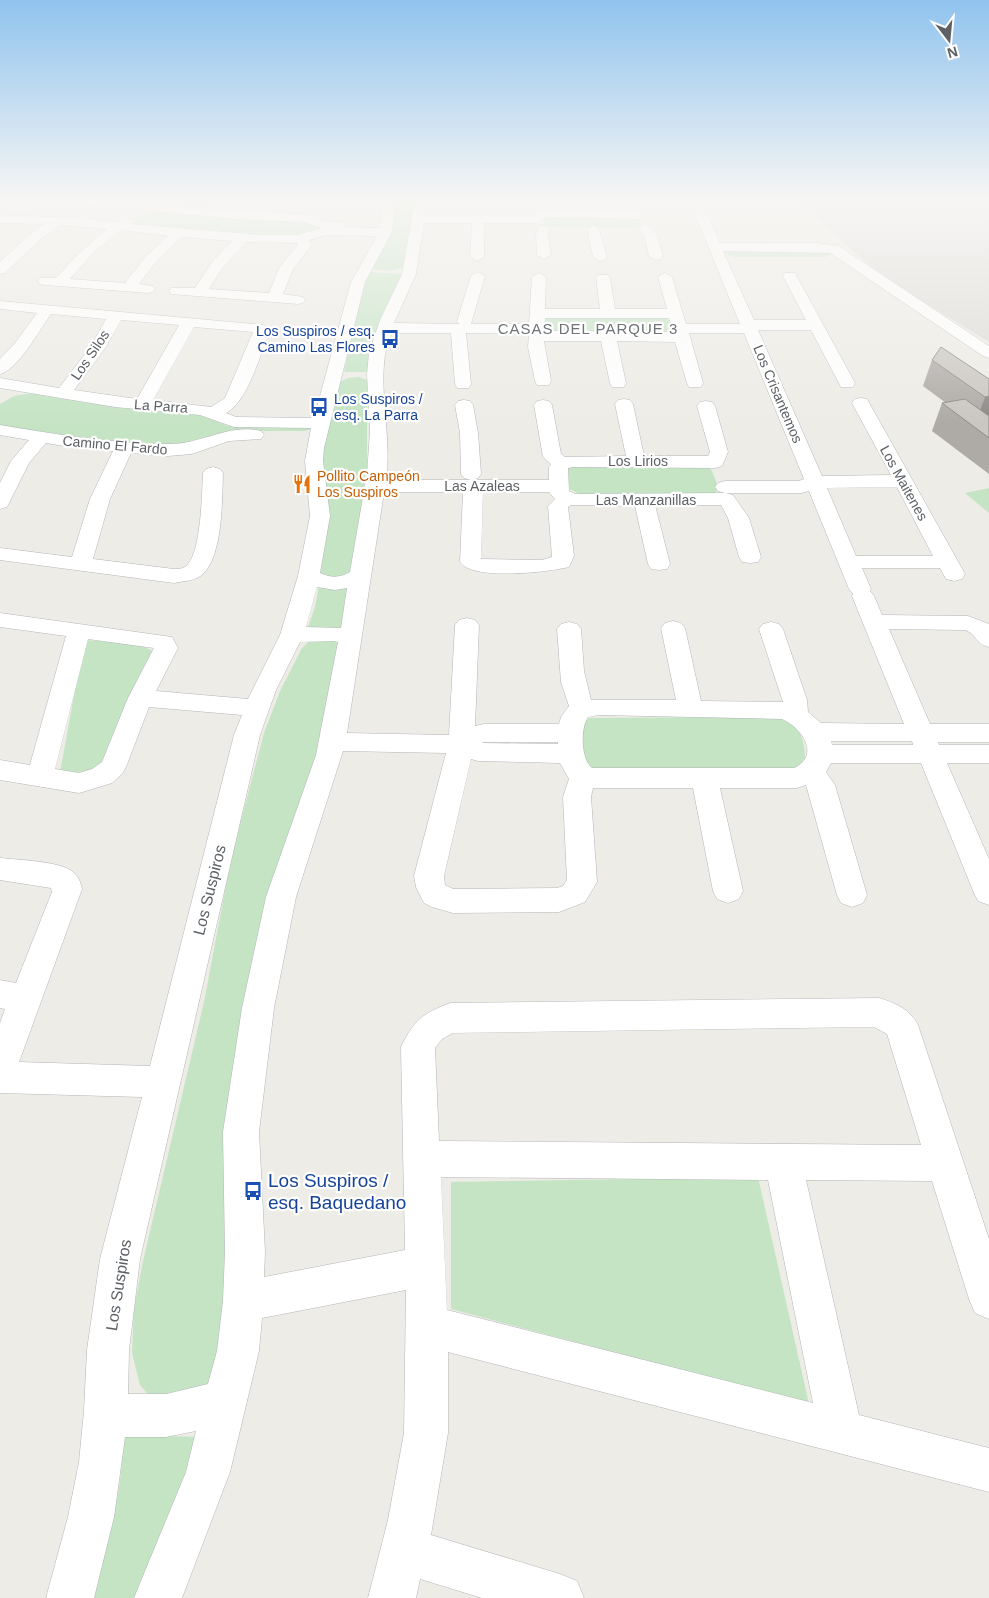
<svg xmlns="http://www.w3.org/2000/svg" width="989" height="1598" viewBox="0 0 989 1598" font-family="Helvetica,sans-serif">
  <style>
    .industrial { fill: #dddbd8 }
    .green { fill: #c5e4c4 }
    .lines { fill: none; stroke-linecap: round; stroke-linejoin: round }
    .minor-casing { stroke: #b3b6b9; stroke-width: 1 }
    .minor { fill: #fff; fill-rule: evenodd }
    .wall { fill: #aeaba7 }
    .shaded-wall { fill: #8d8b88 }
    .building { fill: #cac7c2; stroke: #8d8b88 }
    .labels { text-anchor: middle; stroke-width: 4.5; stroke-linejoin: round; paint-order: stroke }
    .far-transit-label { font-size: 14px; fill: #164399; stroke: #fff; text-anchor: end }
    .far-street-label { font-size: 14px; fill: #5d6165; stroke: #fff }
    .far-food-label { font-size: 14px; fill: #c56008; stroke: #fff; text-anchor: start }
    .far-neighbourhood-label { font-size: 15px; letter-spacing: 1px; fill: #6e7377; stroke: #fff }
    .street-label { font-size: 16px; fill: #5d6165; stroke: #fff }
    .near-transit-label { font-size: 19px; fill: #164399; stroke: #fff; text-anchor: start }
  </style>
  <rect width="100%" height="100%" fill="#eeece6"/>
  <polygon class="industrial" points="798,200 981,200 989,206 989,342 894,284 873,269"/>
  <g class="green">
    <path d="M390,200H416L404,266C395,272 382,271 372,268C383,247 401,224 390,200Z"/>
    <polygon points="153,210 305,220 334,227 382,227 381,230 285,237 131,224"/>
    <polygon points="546,216 638,219 639,225 630,228 551,227 544,225 543,218"/>
    <polygon points="724,251 831,253 831,254 825,257 736,257 725,254"/>
    <polygon points="369,272 402,274 376,332 367,372 344,372 363,285"/>
    <path d="M547,317H666C670,322 672,327 669,334L549,333L543,322Z"/>
    <polygon points="348,378 359,377 367,380 367,468 352,570 349,576 324,580 319,572 328,525 322,451 339,382"/>
    <polygon points="32,393 121,408 197,414 228,426 307,427 311,429 305,431 235,431 179,446 106,442 0,426 0,404 14,396"/>
    <polygon points="571,466 708,467 712,471 719,489 713,494 581,495 570,489 567,470"/>
    <polygon points="989,488 989,513 965,493"/>
    <polygon points="319,585 353,585 344,633 307,630 315,607"/>
    <polygon points="84,640 140,644 154,652 103,765 88,771 60,773"/>
    <polygon points="331,640 338,643 228,1207 221,1369 204,1390 151,1398 140,1385 132,1353 134,1309 143,1261 204,1002 231,859 264,733 280,691 302,648 308,642"/>
    <path d="M767,717C795,719 804,730 805,758L799,768L591,769L581,754L583,725L589,718Z"/>
    <polygon points="758,1177 809,1404 451,1309 451,1182"/>
    <path d="M122,1435L205,1437L143,1598H91C108,1544 124,1492 122,1435Z"/>
  </g>
  <g class="lines">
    <g class="minor-casing">
      <g id="minor">
        <path d="M35,200H117L235,211L306,214L325,221L343,222L345,225L344,227L380,228L382,211L379,200H391L394,211L392,232L365,282L324,448L323,461L330,516L320,573C331,578 340,578 350,572L367,474L370,431L367,374L369,353L380,320L402,274L415,200H427L425,215H534C547,204 618,211 639,211L645,215L639,219L553,217H547L537,223H484V257L477,261L470,257L472,223H424L416,274L394,323L459,324L457,321L471,276L478,272L485,276L471,324H529L532,277L539,273L546,277L545,309H600L596,278L598,275H608L610,278L615,309H667L658,277L665,273L672,277L686,324H740L689,200H701L720,243H817L839,246L989,346V358L983,356L830,253L723,251L754,320H806L783,276L785,273H795L855,383L853,387H841L811,330H758L822,476L891,475L852,403L855,399L861,398L867,399L965,574L962,579L954,581L946,579L940,568H862L871,589L870,591L874,596L882,615L968,616L989,624V647C975,644 977,634 965,630L889,629L930,724H989V742H938L939,745H989V763H947L989,859V905L978,901L974,893L921,763H831L826,772L835,785L867,895L863,903L852,907L841,903L837,895L806,785L797,788H720L743,891L739,899L728,903L717,899L713,891L693,788H593L591,797L597,882L585,902L559,912L453,913L432,907L424,903L416,887L414,876L446,753L343,751L296,897L274,1008L259,1132L265,1252L264,1277L405,1250L401,1047C414,1020 422,1014 450,1003L879,998C895,1003 910,1009 918,1025L989,1239V1319L975,1313L969,1299L932,1181L806,1180L859,1415L989,1448V1492L448,1352V1433L431,1535L560,1574L577,1581L584,1598H482L420,1579L416,1598H368L388,1520L404,1433L406,1290L262,1318L259,1351L230,1472L182,1598H134L186,1472L196,1431L166,1437H125L114,1517L94,1598H46L68,1517L79,1462L84,1411L87,1350L100,1259L142,1097L0,1093V1023L5,1009L0,1008V980L16,983L52,892L51,888L0,880V858C18,860 60,861 73,872C78,876 81,883 82,889L19,1062L150,1066L234,735L242,715L149,707L126,767L122,774L112,783L79,793L0,780V760L30,765L66,636L0,627V613L172,637L178,648L156,691L248,699L280,635L298,576L310,516L305,461L311,428L234,427L200,415L115,407L0,388V378L59,388L91,346L106,319L51,314C40,329 18,370 0,374V359L15,343L37,313L0,309V301L264,325L269,334C259,357 248,401 226,413L236,417L314,418L351,282L377,236L327,235L309,240L312,245L293,269L283,294L303,297L305,300L303,303L298,304L171,294L169,291L171,288H195L212,262L232,241L182,237L156,262L139,284L153,286L155,289L153,292L148,293L45,285L40,284L38,281L40,278H56L78,254L107,229L60,225L40,240L5,273L0,274V262L30,234L44,224L0,223V215L80,218L116,222L127,217L133,221L131,224L263,235H297L322,228L304,222L235,219L113,207L41,204ZM121,230L168,236L146,256L125,283L70,279L95,251ZM246,242L297,243L298,245L279,268L269,293L209,289L223,267ZM545,318H669L673,332L544,331ZM121,320L179,325L137,399L74,390L106,347ZM194,327L253,332L225,398L211,407L153,400ZM392,333H451L455,384L457,388H469L471,384L466,333L529,334L528,347L535,381L537,385H549L551,381L544,341H601L610,383L612,387H624L626,383L617,341L675,342L687,383L689,387H701L703,383L689,333H744L804,479L799,481H725L718,483L715,487L718,491L725,493H801L809,491L849,589L853,594L852,596L904,724L821,723L808,712L807,700L783,629L779,624L771,622L763,624L759,629L783,702L701,701L685,628L681,623L673,621L665,623L661,628L676,700H591L584,671L581,629L577,624L569,622L561,624L557,629L561,682L569,706L561,717L559,724H484L475,726L479,625L475,620L467,618L459,620L455,625L449,735L347,733L384,492H463L460,562C473,581 548,572 569,567L574,556L568,507L571,505L635,506L648,564L651,569L659,570L667,569L670,564L655,505H721L728,518L739,557L742,562L750,563L758,562L761,557L749,518L733,495L726,493L575,494L569,491L568,468L573,467L715,468L722,466L728,452L715,406L712,402L706,401L700,402L697,406L710,452L708,456H644L633,404L630,400L624,399L618,400L615,404L626,456L565,457L561,454L552,405L549,401L543,400L537,401L534,405L543,457L551,464L549,467V480H386C392,438 379,396 385,355C386,348 389,340 392,333ZM897,487L933,556H856L827,488ZM483,492H549L555,499L548,506L552,557L542,560L481,559ZM317,587L335,590L347,588L341,628L306,627ZM88,639L154,648L128,698L102,762L92,769L79,773L55,769ZM334,641L338,642L316,755L266,897L242,1008L223,1132L225,1252L223,1301L217,1351L208,1384L166,1394H128L129,1350L140,1259L260,735L276,690L300,642ZM599,715L782,719C802,728 821,755 794,768H592C581,760 580,728 588,717ZM831,741H912L913,745H832ZM484,742H558V744L481,743ZM471,759L478,761L560,763L569,779L563,797L567,880L563,886L557,888L453,889L445,885L444,876ZM874,1027L887,1034L921,1145L439,1141L435,1048L442,1039L453,1033ZM441,1177L768,1180L813,1403L447,1310Z"/>
        <path d="M644,224C658,228 659,244 663,256L661,259L656,260L649,256L644,235L638,228Z"/>
        <polygon points="544,225 550,229 548,234 551,255 544,259 537,255 536,234 539,226"/>
        <polygon points="593,225 599,229 607,257 605,260 600,261 593,257 587,229"/>
        <polygon points="464,400 470,401 473,405 478,433 481,474 478,478 471,480 464,478 461,474 460,433 455,405 458,401"/>
        <path d="M0,425C55,434 111,444 168,444C200,445 229,423 261,431L264,435L261,439L229,441L192,454L168,456L131,453L110,499L93,559L174,569C179,569 184,569 188,564C201,550 202,493 203,473L206,469L213,467L220,469L223,473C222,500 223,554 203,574C196,581 183,581 174,583L0,560V548L72,557L90,499L113,451L75,448L46,443L29,463L7,507L0,509V483L11,461L29,440L0,435Z"/>
      </g>
    </g>
    <use href="#minor" class="minor"/>
  </g>
  <polygon class="wall" points="932,360 989,379 989,474 932,431 942,403 946,403 923,386"/>
  <polygon class="shaded-wall" points="989,396 989,422 975,424 985,397"/>
  <g class="building">
    <polygon points="941,347 989,379 989,396 985,397 932,360"/>
    <polygon points="965,399 989,416 989,438 942,403"/>
  </g>
  <linearGradient id="sky" x2="0" y2="1"><stop stop-color="#90c3ee"/><stop offset="0.47" stop-color="#f7f6f4"/><stop offset="1" stop-color="#f7f6f4" stop-opacity="0"/></linearGradient>
  <rect width="989" height="423" fill="url(#sky)"/>
  <defs>
    <g id="bus-bare" transform="scale(1.5)"><path d="M-5-6H5V4H4V6H2V4H-2V6H-4V4H-5ZM-3.5-4V0h7V-4ZM-3.5 1.2v1.5H-2V1.2ZM2 1.2v1.5H3.5V1.2Z" fill="#1a4fb4" stroke="#fff" stroke-width="2.5" paint-order="stroke"/></g>
    <g id="restaurant-bare" transform="scale(1.5)"><path d="M-5-6h1v4h1v-4h1v4h1v-4h1v5L-1.5 .5V6h-2V.5L-5-1ZM5-6V6H3V1.5H1.5Q1.5-4 5-6Z" fill="#e8710a" stroke="#fff" stroke-width="2.5" paint-order="stroke"/></g>
  </defs>
  <g fill-rule="evenodd">
    <use href="#bus-bare" x="390" y="339"/>
    <use href="#bus-bare" x="319" y="407"/>
    <use href="#restaurant-bare" x="302" y="484"/>
    <use href="#bus-bare" x="253" y="1191"/>
  </g>
  <g class="labels">
    <g class="far-transit-label">
      <text x="375" y="336">Los Suspiros / esq.<tspan x="375" dy="16">Camino Las Flores</tspan></text>
      <text x="334" y="404" text-anchor="start">Los Suspiros /<tspan x="334" dy="16">esq. La Parra</tspan></text>
    </g>
    <g class="far-street-label">
      <text transform="translate(90 355) rotate(-56)" y="5">Los Silos</text>
      <text transform="translate(778 394) rotate(67)" y="5">Los Crisantemos</text>
      <text transform="translate(161 406) rotate(4)" y="5">La Parra</text>
      <text transform="translate(115 445) rotate(5)" y="5">Camino El Fardo</text>
      <text x="638" y="466">Los Lirios</text>
      <text transform="translate(904 483) rotate(61)" y="5">Los Maitenes</text>
      <text x="482" y="491">Las Azaleas</text>
      <text x="646" y="505">Las Manzanillas</text>
    </g>
    <g class="far-food-label">
      <text x="317" y="481">Pollito Campeón<tspan x="317" dy="16">Los Suspiros</tspan></text>
    </g>
    <g class="far-neighbourhood-label">
      <text x="588" y="334">CASAS DEL PARQUE 3</text>
    </g>
    <g class="street-label">
      <text transform="translate(209 890) rotate(-76)" y="6">Los Suspiros</text>
      <text transform="translate(118 1285) rotate(-81)" y="6">Los Suspiros</text>
    </g>
    <g class="near-transit-label">
      <text x="268" y="1187">Los Suspiros /<tspan x="268" dy="22">esq. Baquedano</tspan></text>
    </g>
  </g>
  <g transform="translate(949 40) rotate(164)" stroke="#ffffff" stroke-width="4" paint-order="stroke">
  <path d="M0-4L9 19L0 12L-9 19Z" fill="#5d6165"/>
  <text y="-8" font-size="14" font-weight="bold" text-anchor="middle" fill="#5d6165">N</text>
  </g>
</svg>
